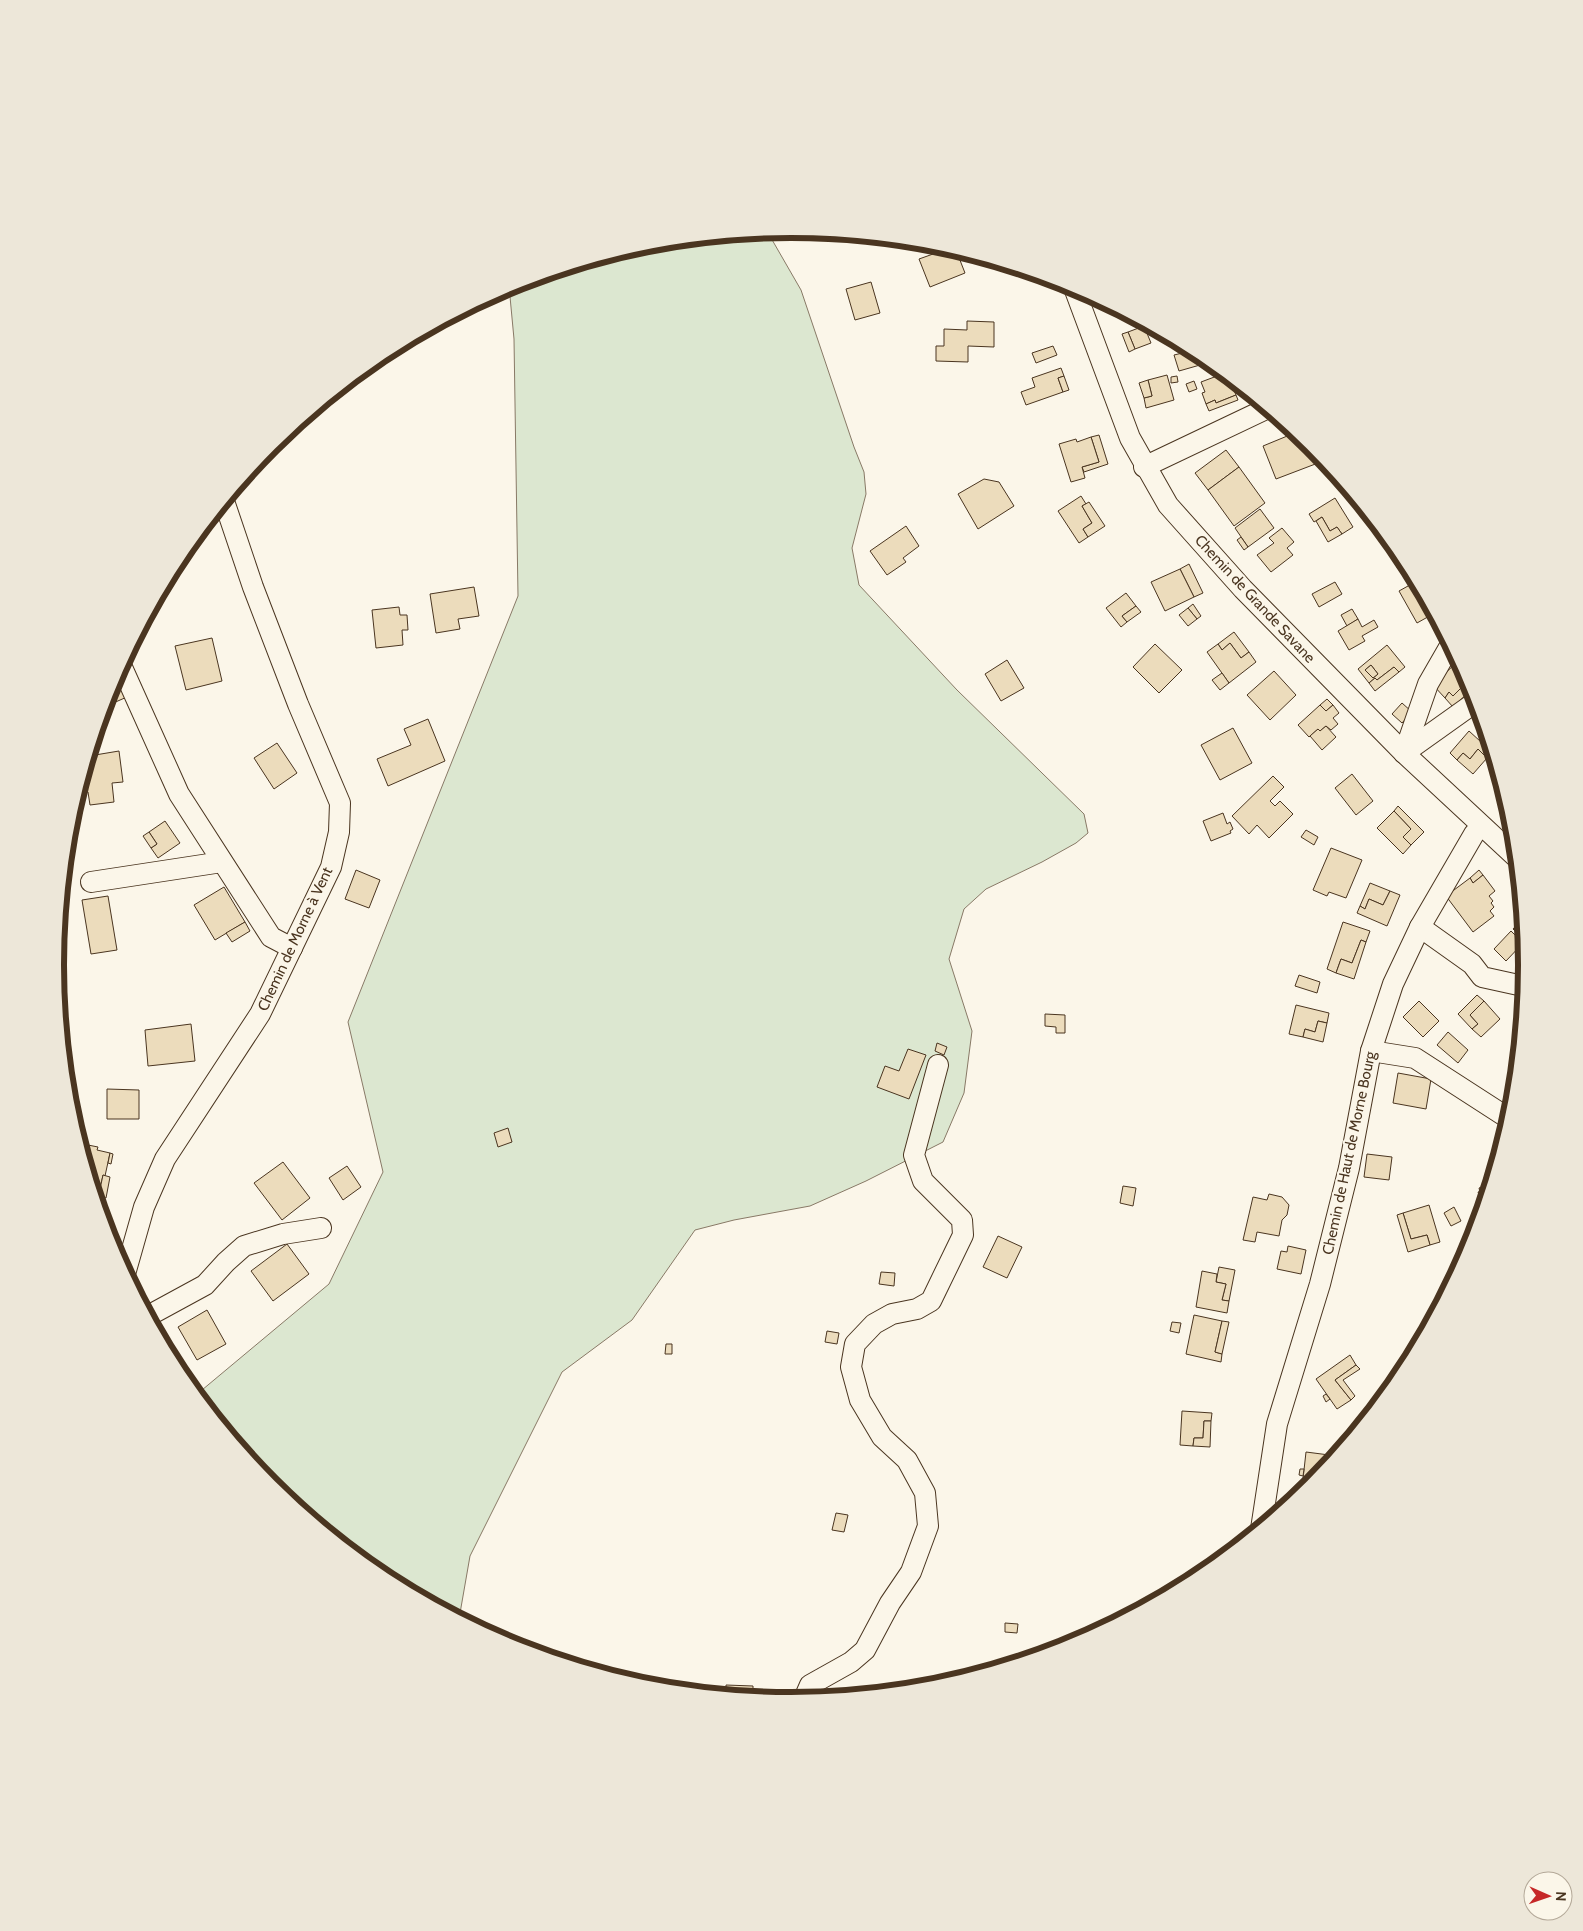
<svg xmlns="http://www.w3.org/2000/svg" width="1583" height="1931" viewBox="0 0 1583 1931" font-family="Cabin,sans-serif">
  <style>
    .green { fill: #dce7d0; stroke: #887966 }
    .building { fill: #ecdcbc; stroke: #4a3520; fill-rule: evenodd }
    .lines { fill: none; stroke-linecap: round; stroke-linejoin: round }
    .minor-casing { stroke: #4a3520; stroke-width: 22 }
    .minor { stroke: #fbf6e9; stroke-width: 20 }
    .labels { text-anchor: middle; stroke-width: 4; stroke-linejoin: round; paint-order: stroke }
    .street-label { font-size: 15px; fill: #4a3520; stroke: #fbf6e9 }
    .rim { fill: none; stroke: #4a3520; stroke-width: 6 }
  </style>
  <rect width="100%" height="100%" fill="#fbf6e9"/>
  <polygon class="green" points="767,231 801,290 854,447 864,472 866,494 852,548 859,585 957,690 1084,814 1088,833 1076,843 1042,862 986,889 964,909 949,959 972,1031 964,1093 943,1142 866,1181 810,1206 734,1220 695,1230 632,1320 562,1372 470,1556 459,1619 382,1578 271,1486 196,1395 329,1284 383,1172 348,1022 518,596 514,339 509,286 648,243"/>
  <g class="building">
    <polygon points="950,248 956,250 965,273 930,287 919,259"/>
    <polygon points="871,282 880,313 855,320 846,289"/>
    <polygon points="967,321 994,322 994,347 968,346 968,362 936,361 936,346 944,346 944,329 967,330"/>
    <polygon points="1144,326 1151,343 1135,349 1128,332"/>
    <polygon points="1128,332 1135,349 1129,352 1122,334"/>
    <polygon points="1162,332 1175,339 1165,343"/>
    <polygon points="1053,346 1057,355 1036,363 1032,353"/>
    <polygon points="1195,350 1200,365 1179,371 1174,355"/>
    <polygon points="1061,368 1064,376 1058,378 1063,392 1026,405 1021,392 1035,387 1032,378"/>
    <polygon points="1225,373 1228,376 1236,395 1216,403 1215,400 1206,404 1202,393 1205,392 1201,382"/>
    <polygon points="1167,375 1174,400 1146,408 1144,398 1152,396 1148,380"/>
    <polygon points="1064,376 1069,390 1063,392 1058,378"/>
    <polygon points="1177,376 1178,382 1171,383 1171,377"/>
    <polygon points="1148,380 1152,396 1144,398 1139,383"/>
    <polygon points="1194,381 1197,389 1189,392 1186,384"/>
    <polygon points="1236,395 1238,400 1209,411 1206,404 1215,400 1216,403"/>
    <polygon points="1297,432 1310,443 1318,463 1276,479 1263,446"/>
    <polygon points="1099,435 1108,464 1084,472 1082,467 1099,462 1091,437"/>
    <polygon points="1091,437 1099,462 1082,467 1085,478 1071,482 1059,444 1076,439 1077,442"/>
    <polygon points="1226,450 1239,467 1208,490 1195,473"/>
    <polygon points="1239,467 1265,503 1234,526 1208,490"/>
    <polygon points="984,479 999,482 1014,506 978,529 958,494"/>
    <polygon points="1081,496 1086,504 1082,506 1092,523 1083,529 1088,537 1079,543 1058,511"/>
    <polygon points="1335,498 1353,527 1342,534 1337,527 1330,531 1322,517 1314,522 1309,514"/>
    <polygon points="1089,502 1105,526 1088,537 1083,529 1092,523 1082,506"/>
    <polygon points="1260,509 1274,528 1248,547 1235,528"/>
    <polygon points="1322,517 1330,531 1337,527 1342,534 1328,542 1316,521"/>
    <polygon points="906,526 919,546 903,558 906,562 887,575 870,551"/>
    <polygon points="1282,528 1294,542 1287,548 1293,555 1271,572 1257,555 1274,543 1269,538"/>
    <polygon points="1241,537 1248,547 1244,550 1237,540"/>
    <polygon points="1390,539 1408,564 1398,569 1384,542"/>
    <polygon points="1189,564 1203,593 1194,597 1180,569"/>
    <polygon points="1180,569 1194,597 1165,611 1151,582"/>
    <polygon points="1417,581 1433,610 1431,611 1433,614 1417,623 1399,591"/>
    <polygon points="1335,582 1342,594 1319,607 1312,594"/>
    <polygon points="474,587 479,616 458,619 460,629 436,633 430,594"/>
    <polygon points="1126,593 1136,606 1122,616 1127,622 1121,627 1106,608"/>
    <polygon points="1193,604 1201,616 1197,619 1188,608"/>
    <polygon points="1136,606 1141,612 1127,622 1122,616"/>
    <polygon points="399,607 400,615 407,615 408,630 402,630 403,645 376,648 372,610"/>
    <polygon points="1188,608 1197,619 1188,626 1179,615"/>
    <polygon points="1352,609 1358,619 1347,626 1341,615"/>
    <polygon points="1358,619 1362,627 1374,620 1378,627 1362,636 1365,641 1349,650 1338,631"/>
    <polygon points="1234,632 1249,652 1241,658 1230,643 1222,650 1218,644"/>
    <polygon points="212,638 222,681 186,690 175,646"/>
    <polygon points="1230,643 1241,658 1249,652 1256,662 1229,683 1207,652 1218,644 1222,650"/>
    <polygon points="1155,644 1182,670 1159,693 1133,667"/>
    <path d="M1387,645L1405,667L1399,672L1394,667L1377,680L1375,678L1369,683L1358,669ZM1371,665L1378,674L1373,678L1365,670Z"/>
    <polygon points="1007,660 1024,688 1001,701 985,674"/>
    <polygon points="1459,660 1470,679 1453,696 1449,692 1445,698 1433,685"/>
    <polygon points="1371,665 1378,674 1373,678 1365,670"/>
    <polygon points="1394,667 1399,672 1375,691 1369,683 1375,678 1377,680"/>
    <polygon points="1274,671 1296,695 1270,720 1247,695"/>
    <polygon points="117,673 127,697 104,707 111,683"/>
    <polygon points="1222,673 1229,683 1220,690 1212,680"/>
    <polygon points="1470,679 1473,688 1453,707 1445,698 1449,692 1453,696"/>
    <polygon points="1327,699 1333,705 1326,711 1320,705"/>
    <polygon points="1402,703 1412,712 1402,723 1392,714"/>
    <polygon points="1320,705 1326,711 1333,705 1339,713 1333,718 1338,724 1331,730 1326,726 1320,731 1318,729 1309,737 1298,725"/>
    <polygon points="428,719 445,761 388,786 377,759 411,745 404,729"/>
    <polygon points="1326,726 1336,737 1322,750 1310,736 1318,729 1320,731"/>
    <polygon points="1233,728 1252,763 1220,780 1201,745"/>
    <polygon points="1469,731 1492,752 1487,758 1478,749 1470,759 1463,753 1457,760 1450,753"/>
    <polygon points="277,743 297,773 274,789 254,758"/>
    <polygon points="1478,749 1487,758 1473,774 1457,760 1463,753 1470,759"/>
    <polygon points="119,751 123,782 112,783 114,802 90,805 88,792 78,793 89,756"/>
    <polygon points="1352,774 1373,801 1356,815 1335,788"/>
    <polygon points="1273,776 1284,787 1270,801 1275,806 1280,801 1293,814 1269,838 1257,825 1249,834 1232,816"/>
    <polygon points="1500,777 1504,788 1496,780"/>
    <polygon points="1398,806 1424,832 1411,845 1403,837 1411,829 1394,811"/>
    <polygon points="1394,811 1411,829 1403,837 1411,845 1403,854 1377,828"/>
    <polygon points="1223,813 1227,824 1230,822 1233,829 1230,831 1231,833 1211,841 1203,821"/>
    <polygon points="165,821 180,843 158,858 151,848 157,844 149,832"/>
    <polygon points="1306,830 1318,837 1314,845 1301,837"/>
    <polygon points="149,832 157,844 151,848 143,836"/>
    <polygon points="1331,848 1362,860 1346,898 1329,892 1327,896 1313,890"/>
    <polygon points="356,870 380,880 369,908 345,899"/>
    <polygon points="1479,870 1483,875 1473,883 1470,878"/>
    <polygon points="1483,875 1495,891 1489,896 1493,901 1491,903 1494,907 1490,911 1494,916 1473,932 1446,896 1470,878 1473,883"/>
    <polygon points="1370,883 1390,891 1383,905 1369,899 1365,909 1360,906"/>
    <polygon points="224,887 245,922 215,940 194,905"/>
    <polygon points="1390,891 1400,895 1387,926 1357,913 1360,906 1365,909 1369,899 1383,905"/>
    <polygon points="108,896 117,950 91,954 82,900"/>
    <polygon points="1523,918 1526,941 1513,929"/>
    <polygon points="245,922 250,931 232,942 226,933"/>
    <polygon points="1343,922 1370,931 1366,942 1361,940 1352,963 1341,959 1336,973 1327,969"/>
    <polygon points="1511,931 1523,943 1506,961 1494,949"/>
    <polygon points="1361,940 1366,942 1354,979 1336,973 1341,959 1352,963"/>
    <polygon points="1299,975 1320,982 1317,993 1295,986"/>
    <polygon points="1477,995 1484,1001 1470,1015 1478,1024 1472,1029 1458,1014"/>
    <polygon points="1419,1001 1439,1021 1423,1037 1403,1017"/>
    <polygon points="1484,1001 1500,1019 1481,1037 1472,1029 1478,1024 1470,1015"/>
    <polygon points="1296,1005 1329,1013 1327,1023 1318,1021 1315,1032 1305,1029 1303,1037 1289,1034"/>
    <polygon points="1045,1014 1065,1015 1065,1033 1056,1033 1056,1027 1045,1026"/>
    <polygon points="1318,1021 1327,1023 1323,1042 1303,1037 1305,1029 1315,1032"/>
    <polygon points="191,1024 195,1061 148,1066 145,1030"/>
    <polygon points="1448,1032 1468,1050 1458,1063 1437,1045"/>
    <polygon points="937,1043 947,1047 944,1055 935,1051"/>
    <polygon points="908,1049 926,1055 909,1099 877,1087 885,1066 899,1071"/>
    <polygon points="1398,1073 1431,1079 1426,1109 1393,1103"/>
    <polygon points="107,1089 139,1090 139,1119 107,1119"/>
    <polygon points="508,1128 512,1142 498,1147 494,1133"/>
    <polygon points="88,1145 98,1147 97,1150 110,1153 105,1176 103,1175 100,1189 93,1188 85,1160"/>
    <polygon points="110,1153 113,1154 111,1164 108,1163"/>
    <polygon points="1367,1154 1392,1157 1389,1180 1364,1177"/>
    <polygon points="283,1162 310,1198 282,1220 254,1183"/>
    <polygon points="347,1166 361,1187 343,1200 329,1178"/>
    <polygon points="103,1175 110,1177 106,1198 96,1196 93,1188 100,1189"/>
    <polygon points="1123,1186 1136,1188 1133,1206 1120,1203"/>
    <polygon points="1485,1186 1487,1189 1490,1188 1484,1208 1478,1192 1480,1192 1479,1188"/>
    <polygon points="1269,1194 1282,1197 1289,1205 1287,1215 1282,1220 1279,1236 1257,1232 1255,1242 1243,1240 1253,1197 1267,1200"/>
    <polygon points="1429,1205 1440,1242 1430,1245 1427,1235 1411,1239 1403,1213"/>
    <polygon points="1454,1207 1461,1221 1451,1226 1444,1213"/>
    <polygon points="1403,1213 1411,1239 1427,1235 1430,1245 1408,1252 1397,1215"/>
    <polygon points="998,1236 1022,1247 1007,1278 983,1267"/>
    <polygon points="287,1244 309,1274 273,1301 251,1271"/>
    <polygon points="1288,1246 1306,1250 1301,1274 1277,1269 1281,1251 1287,1252"/>
    <polygon points="1219,1267 1235,1270 1229,1301 1222,1300 1226,1284 1216,1282"/>
    <polygon points="1202,1271 1217,1274 1216,1282 1226,1284 1222,1300 1229,1301 1227,1313 1196,1307"/>
    <polygon points="881,1272 895,1273 894,1286 879,1284"/>
    <polygon points="207,1310 226,1344 197,1360 178,1327"/>
    <polygon points="1194,1315 1222,1321 1215,1352 1222,1354 1221,1362 1186,1354"/>
    <polygon points="1222,1321 1229,1322 1222,1354 1215,1352"/>
    <polygon points="1172,1322 1181,1323 1179,1333 1170,1331"/>
    <polygon points="827,1331 839,1333 837,1344 825,1342"/>
    <polygon points="666,1344 672,1344 672,1354 665,1354"/>
    <polygon points="1350,1355 1356,1365 1335,1380 1351,1400 1337,1409 1316,1379"/>
    <polygon points="1356,1365 1360,1369 1343,1380 1355,1396 1351,1400 1335,1380"/>
    <polygon points="1326,1394 1330,1399 1326,1402 1323,1396"/>
    <polygon points="1182,1411 1212,1413 1211,1421 1204,1421 1203,1438 1194,1438 1193,1446 1180,1445"/>
    <polygon points="1204,1421 1211,1421 1210,1447 1193,1446 1194,1438 1203,1438"/>
    <polygon points="1306,1452 1337,1456 1329,1466 1320,1465 1318,1479 1309,1489 1302,1488"/>
    <polygon points="1320,1465 1329,1466 1318,1479"/>
    <polygon points="1300,1469 1304,1469 1303,1476 1299,1475"/>
    <polygon points="836,1513 848,1515 844,1532 832,1530"/>
    <polygon points="1005,1623 1018,1624 1017,1633 1005,1632"/>
    <polygon points="726,1685 753,1686 753,1698 726,1696"/>
  </g>
  <g class="lines">
    <g class="minor-casing">
      <g id="minor">
        <polyline points="1073,285 1130,438 1168,505 1243,589 1404,753 1518,859"/>
        <polyline points="1144,467 1268,408"/>
        <polyline points="121,665 179,794 271,937 292,948"/>
        <polyline points="1404,753 1428,684 1451,644"/>
        <polyline points="1404,753 1477,701"/>
        <polyline points="91,882 222,862"/>
        <polyline points="1420,927 1472,964 1482,977 1523,986"/>
        <polyline points="1371,1051 1415,1058 1511,1120"/>
        <polyline points="125,1274 144,1207 165,1159 260,1014 331,867 339,832 340,803 298,704 253,587 224,501"/>
        <polyline points="148,1316 205,1285 226,1262 244,1246 283,1234 321,1228"/>
        <polyline points="1261,1529 1277,1424 1320,1284 1349,1168 1371,1051 1393,984 1420,927 1474,834 1481,826"/>
        <polyline points="803,1701 810,1685 851,1662 865,1650 890,1603 911,1572 928,1526 925,1493 907,1460 882,1437 860,1400 851,1367 855,1344 874,1324 892,1314 917,1309 931,1301 963,1235 962,1220 923,1181 914,1155 938,1065"/>
      </g>
    </g>
    <use href="#minor" class="minor"/>
  </g>
  <g class="labels">
    <g class="street-label">
      <text transform="translate(1255 599) rotate(47)" y="5">Chemin de Grande Savane</text>
      <text transform="translate(295 939) rotate(-65)" y="5">Chemin de Morne à Vent</text>
      <text transform="translate(1349 1153) rotate(-78)" y="5">Chemin de Haut de Morne Bourg</text>
    </g>
  </g>
  <path d="M0 0H1583V1931H0ZM64 965a727 727 0 1 1 1454 0a727 727 0 1 1-1454 0Z" fill="#ede7d9" fill-rule="evenodd"/>
  <path class="rim" d="M64 965a727 727 0 1 1 1454 0a727 727 0 1 1-1454 0Z"/>
  <g transform="translate(1548 1896) rotate(92)"><circle r="24" fill="#fbf6e9" stroke="#b4a999"/>
  <path d="M0-4L9 19L0 12L-9 19Z" fill="#c62828"/>
  <text y="-8" font-size="14" font-weight="bold" text-anchor="middle" fill="#4a3520">N</text>
  </g>
</svg>
